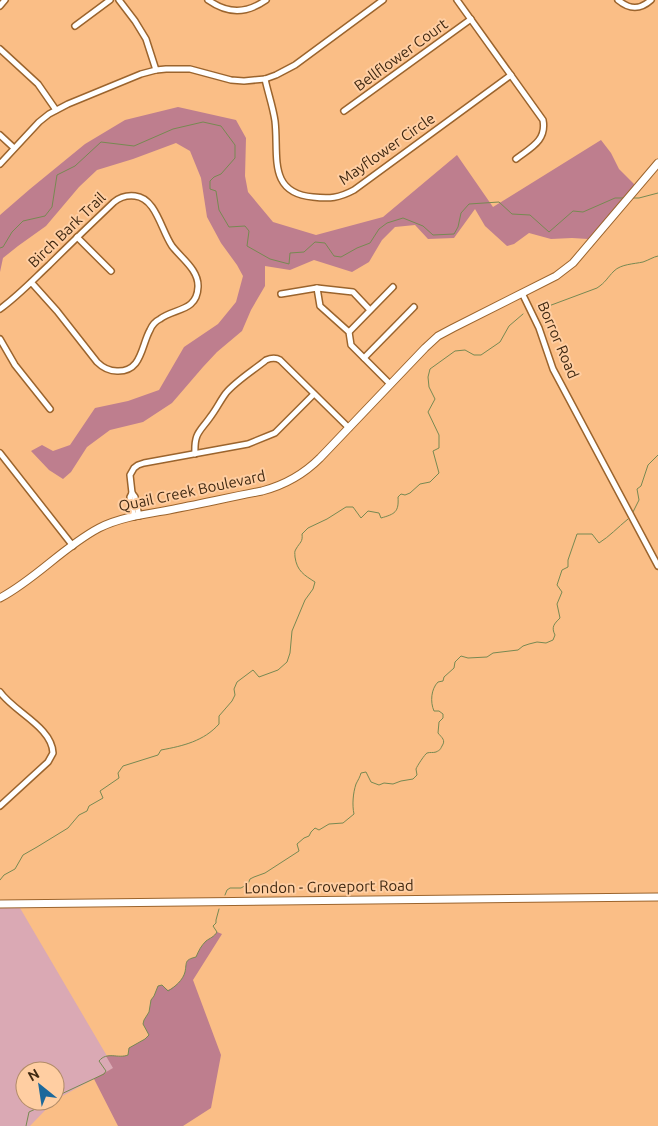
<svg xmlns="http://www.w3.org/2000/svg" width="658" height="1126" viewBox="0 0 658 1126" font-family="Ubuntu,sans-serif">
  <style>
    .green { fill: #daa9b4 }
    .forest { fill: #be7e8e }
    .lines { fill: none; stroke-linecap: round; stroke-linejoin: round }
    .stream { stroke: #778952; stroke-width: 1 }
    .street-casing { stroke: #9b642d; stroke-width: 8 }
    .secondary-casing { stroke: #9b642d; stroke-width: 9 }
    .street { stroke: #fff; stroke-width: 5 }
    .secondary { stroke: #fff; stroke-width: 7 }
    .labels { text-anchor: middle; stroke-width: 4; stroke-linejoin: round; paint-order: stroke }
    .street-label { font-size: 15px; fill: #3f2811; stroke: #ffcea2 }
  </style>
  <rect width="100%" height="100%" fill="#fabe86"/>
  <polygon class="green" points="0,908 20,908 114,1068 55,1100 55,1071 25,1071 25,1101 54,1101 30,1126 0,1126"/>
  <g class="forest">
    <polygon points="178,107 236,120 246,138 245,176 248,192 273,222 316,235 383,217 457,155 493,207 601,140 611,153 619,169 635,185 588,239 572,238 551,239 529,233 514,244 507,246 485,226 475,209 454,238 428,239 415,225 395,227 382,240 369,262 352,272 314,260 290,270 265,266 265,286 251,310 242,331 217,352 203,367 172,403 143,422 110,430 87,447 71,472 63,479 49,470 31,451 42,445 53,451 70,445 95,408 128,401 159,390 184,347 218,324 236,302 243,276 237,265 221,243 207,217 201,178 190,151 176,143 133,159 97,170 79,187 46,226 18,246 3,258 0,272 0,215 30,189 85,144 125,120"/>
    <path d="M217,932L222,934L193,980L221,1055L211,1108L183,1126H118L94,1079L113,1068L106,1056C113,1054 121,1058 128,1055L129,1048L145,1039L149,1035L143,1024L144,1020L149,1012L151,1000L154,996L158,986L162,985L168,990C175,987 183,980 185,972C187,962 184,960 196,957C199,950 201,946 206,941C210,938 214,937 217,932Z"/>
  </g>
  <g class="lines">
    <g class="stream">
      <polyline points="633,198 639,198 658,193"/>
      <polyline points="0,248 3,247 12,232 23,221 45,216 52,207 57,175 75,166 101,142 134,146 173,129 203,122 221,126 235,145 235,158 221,174 214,177 210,181 210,189 216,191 219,210 229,227 245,226 249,231 247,246 270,259 289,264 290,253 304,252 315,242 325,243 334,256 341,257 357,248 370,243 379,229 387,223 403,218 423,226 433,235 454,234 458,227 461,213 469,204 499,202 512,214 530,215 549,232 573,211 583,212 615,198 624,198"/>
      <path d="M538,310L597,288C606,282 607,278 614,271C621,264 634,264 643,262C649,260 653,257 658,256"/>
      <polyline points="633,512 639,500 637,489 641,486 648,465 658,455"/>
      <path d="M0,880L4,875L15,869L23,855L37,847L68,828L79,815L87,811L89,806L103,798L100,791L119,778L118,773L123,766L158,755L161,750C183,746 204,741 219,724V716L232,701L235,695L234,689L237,682L253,670L259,677L278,670L287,662L290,653L292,631L305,600L313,589L315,582C304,575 297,571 295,557C295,553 294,552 296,549C300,542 303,542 302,534L308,528L327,519L346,507H353L361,518L368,511L379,513L381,518C395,514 399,512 398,497L401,494L405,495L410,493L420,484L430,482L439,473L433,451L439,448V435L428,412L435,399L429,387L428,377L430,369L455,351L465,350L474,355H481L500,342L509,326L523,314"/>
      <path d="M225,895L227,890L230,888H241L248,884L250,879L254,877L265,873L299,851L297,844L304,838L309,836L311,832L315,828L319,830L329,824L343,823L354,814C352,805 353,793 356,784C358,780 360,777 361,773L366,772L371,782L379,785L384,783L393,784L401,781L413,779L417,775L416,769C417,766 425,754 427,753C430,752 433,753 436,752C440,750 440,750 442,746C446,740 442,738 438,733L439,722L443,718V714L439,711H434C430,702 431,689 438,682L443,681L444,677L454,668L455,662L461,656L468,658L487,657L493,653L518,650L523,646L529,644L537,642L546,643L553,640L555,635C551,627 554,624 560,618L557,604L562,592L557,585L562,570L568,567V560L577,534H592L599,543C610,536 617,528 628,519"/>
      <path d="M55,1099L57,1096L104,1074L106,1071L99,1061C107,1051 118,1059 128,1055L129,1048L145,1039L149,1035L143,1024L144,1020L149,1012L151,1000L154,996L158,986L162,985L168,991C175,987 183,980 185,972C187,962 184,960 196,957C199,950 201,946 206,941C210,938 214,937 217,932L213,926L216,923V920L219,909"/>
      <polyline points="26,1126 29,1112 44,1105 51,1104 53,1101"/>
    </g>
    <g class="street-casing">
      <g id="street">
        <polyline points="119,0 135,21 146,39 156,70"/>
        <path d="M208,0C228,14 246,14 266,0"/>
        <path d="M457,0L543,120C547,141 530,148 516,159"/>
        <path d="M618,0C630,10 640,10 651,0"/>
        <polyline points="0,6 5,0"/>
        <polyline points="75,26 110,0"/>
        <polyline points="0,49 38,84 56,110"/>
        <path d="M265,79C268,93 273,107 275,121C279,155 267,193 313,197C330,199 339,198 354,190L511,75"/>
        <polyline points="344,111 471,19"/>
        <polyline points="0,135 14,148"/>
        <polyline points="0,164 39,122 49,114 68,104 141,74 156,70 166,69 190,69 231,80 244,81 265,79 276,75 295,65 383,0"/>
        <polyline points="77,237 111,271"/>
        <polyline points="317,288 320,306 349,332 351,345 390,384"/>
        <polyline points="522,293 539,328 553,369 658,566"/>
        <polyline points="281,294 317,288 353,292 370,310"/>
        <path d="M0,309C18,296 33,280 49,265C70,244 92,223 114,202C120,197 126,195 135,196C156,198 161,230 172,246C181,258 199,270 198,287C197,312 174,308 160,319C156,321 152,325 150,330C141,346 142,372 117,371C109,371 103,368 97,362L57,311L31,282"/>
        <polyline points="349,332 393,287"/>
        <polyline points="0,339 15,365 50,409"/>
        <polyline points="364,358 414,307"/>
        <polyline points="0,453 73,546"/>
        <path d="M195,454C194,432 200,432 211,416C217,408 220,401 226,393C236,381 254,370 266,360C271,358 275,357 280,360L349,428"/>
        <polyline points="132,493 130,497 134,517"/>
        <polyline points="139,516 135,497 132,493 130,475 134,468 138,465 144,463 248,444 275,433 314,394"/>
        <path d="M0,692C14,712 52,727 53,753L48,762L0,806"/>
      </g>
    </g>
    <g class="secondary-casing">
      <g id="secondary">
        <path d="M0,598C36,579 63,547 99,528C121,517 146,514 169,510C200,504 231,497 262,491C285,485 303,475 320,458L425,348L438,336L453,328L556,276L573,263L658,163"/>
        <polyline points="0,904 658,897"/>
      </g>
    </g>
    <use href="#street" class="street"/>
    <use href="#secondary" class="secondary"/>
  </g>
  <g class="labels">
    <g class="street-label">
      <text transform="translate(401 55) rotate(-36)" y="5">Bellflower Court</text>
      <text transform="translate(387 149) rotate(-35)" y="5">Mayflower Circle</text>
      <text transform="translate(67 230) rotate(-44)" y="5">Birch Bark Trail</text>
      <text transform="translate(558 340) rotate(67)" y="5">Borror Road</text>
      <text transform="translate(192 491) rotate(-12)" y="5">Quail Creek Boulevard</text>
      <text transform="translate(329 887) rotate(-1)" y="5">London - Groveport Road</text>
    </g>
  </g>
  <g transform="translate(40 1086) rotate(330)"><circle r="24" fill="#ffcea2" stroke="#b28c68"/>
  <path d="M0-4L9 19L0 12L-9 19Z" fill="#1c689b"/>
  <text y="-8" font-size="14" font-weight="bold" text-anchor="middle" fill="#3f2811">N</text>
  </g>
</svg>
